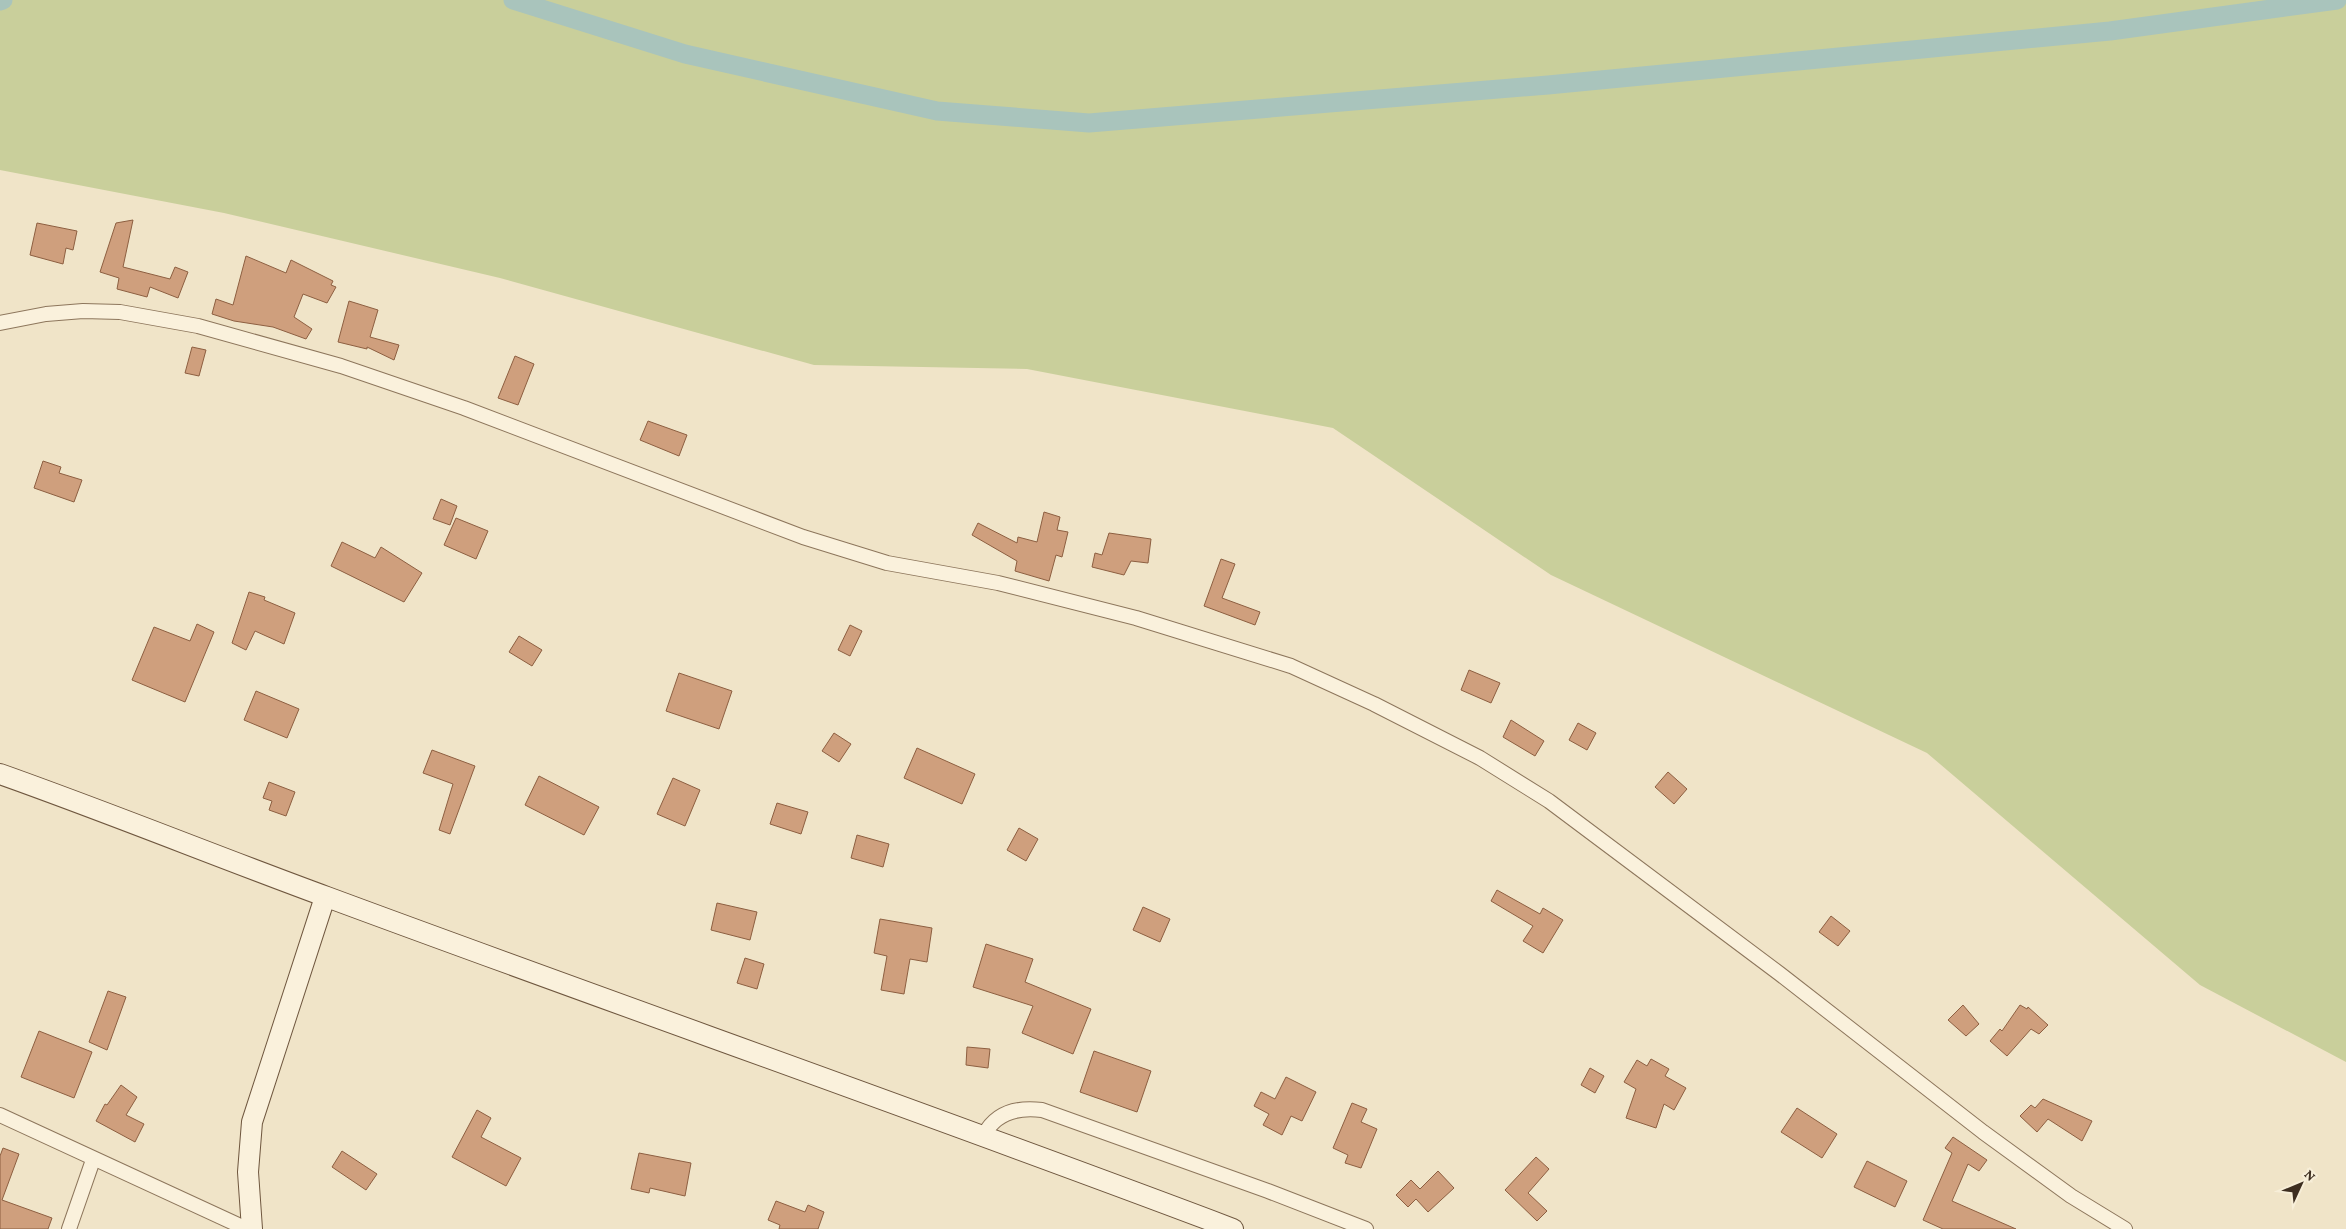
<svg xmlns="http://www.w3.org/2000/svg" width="2346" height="1229" viewBox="0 0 2346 1229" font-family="'Crimson Pro',serif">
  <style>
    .green { fill: #c9cf9b }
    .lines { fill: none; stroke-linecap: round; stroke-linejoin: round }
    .canal { stroke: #a9c4bc; stroke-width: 19 }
    .building { fill: #cf9f7d; stroke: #8d5f41 }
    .minor-casing { stroke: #8d765c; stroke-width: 16 }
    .secondary-casing { stroke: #6f573f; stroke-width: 22 }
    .minor { stroke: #faf1dc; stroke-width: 14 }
    .secondary { stroke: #faf1dc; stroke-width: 20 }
  </style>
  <rect width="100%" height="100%" fill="#f0e4c8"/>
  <polygon class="green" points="0,0 2346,0 2346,1062 2200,985 1927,753 1551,575 1333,428 1027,369 814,365 500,278 224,213 0,170"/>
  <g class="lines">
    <g class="canal">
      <polyline points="513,0 685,54 937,111 1089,123 1548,85 2110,31 2337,0"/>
      <polyline points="0,1 3,0"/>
    </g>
  </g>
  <g class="building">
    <polygon points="133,220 123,267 170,279 175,267 188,272 178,298 150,287 147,297 117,289 119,278 100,272 116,223"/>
    <polygon points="37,223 77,231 73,250 66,248 63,264 30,255"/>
    <polygon points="246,256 286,273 291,260 333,281 331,285 336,287 327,303 303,294 294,317 312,329 306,339 273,327 234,321 212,314 216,299 233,305"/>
    <polygon points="349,301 378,310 370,337 399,345 394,360 367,347 367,349 338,342"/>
    <polygon points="192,347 206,350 199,376 185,373"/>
    <polygon points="515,356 534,364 518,405 498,398"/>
    <polygon points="648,421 687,435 679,456 640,440"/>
    <polygon points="43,461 61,467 59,473 82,480 74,502 34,488"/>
    <polygon points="441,499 457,506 450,525 433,519"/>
    <polygon points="1044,512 1060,517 1057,530 1068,532 1062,557 1056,555 1049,581 1015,571 1017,561 972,535 978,523 1017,543 1018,537 1037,542"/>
    <polygon points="456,518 488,531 476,559 444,545"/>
    <polygon points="1109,533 1151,539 1148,563 1131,561 1124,575 1092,567 1095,553 1102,555"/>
    <polygon points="342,542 375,558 381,547 422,573 404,602 331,566"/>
    <polygon points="1221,559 1235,564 1222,598 1260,612 1255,625 1204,606"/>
    <polygon points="249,592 265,597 264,600 295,613 284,644 255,631 246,650 232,643"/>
    <polygon points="197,624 214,632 185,702 132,680 154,627 190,641"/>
    <polygon points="850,625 862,631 850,656 838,650"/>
    <polygon points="519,636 542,650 532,666 509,652"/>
    <polygon points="1469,670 1500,683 1491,703 1461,690"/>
    <polygon points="679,673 732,691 719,729 666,711"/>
    <polygon points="256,691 299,709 287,738 244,720"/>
    <polygon points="1511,720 1544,741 1535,756 1503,737"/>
    <polygon points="1578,723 1596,733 1587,750 1569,740"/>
    <polygon points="834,733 851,744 839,762 822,751"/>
    <polygon points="917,748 975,774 962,804 904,778"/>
    <polygon points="432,750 475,766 450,834 439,830 453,784 423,773"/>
    <polygon points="1668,772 1687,789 1674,804 1655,787"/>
    <polygon points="539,776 599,807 584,835 525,805"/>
    <polygon points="673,778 700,790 685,826 657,814"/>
    <polygon points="269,782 295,792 286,816 269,810 272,801 263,798"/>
    <polygon points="777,803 808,812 801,834 770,824"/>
    <polygon points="1019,828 1038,839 1026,861 1007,850"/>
    <polygon points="857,835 889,844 883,867 851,858"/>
    <polygon points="1497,890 1540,914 1543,908 1563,920 1543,953 1523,941 1533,926 1491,901"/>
    <polygon points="717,903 757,912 750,940 711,930"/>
    <polygon points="1143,907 1170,919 1160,942 1133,930"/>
    <polygon points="1831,916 1850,931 1838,946 1819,932"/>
    <polygon points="880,919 932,928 927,962 910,959 904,994 881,990 887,956 874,953"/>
    <polygon points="986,944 1033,959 1025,982 1091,1009 1073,1054 1022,1033 1033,1006 973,987"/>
    <polygon points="745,958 764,964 757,989 737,983"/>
    <polygon points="108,991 126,997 107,1050 89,1042"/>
    <polygon points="1963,1005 1979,1024 1966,1036 1948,1020"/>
    <polygon points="2020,1005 2027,1009 2028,1007 2048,1025 2039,1034 2031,1029 2007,1056 1990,1041 2000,1029 2002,1031"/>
    <polygon points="39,1031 92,1052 74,1098 21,1077"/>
    <polygon points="967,1047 990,1049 988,1068 966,1065"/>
    <polygon points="1094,1051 1151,1071 1137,1112 1080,1092"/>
    <polygon points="1651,1059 1669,1069 1665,1076 1686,1088 1674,1110 1664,1104 1656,1128 1626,1118 1636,1089 1624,1082 1637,1060 1647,1066"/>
    <polygon points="1590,1068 1604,1076 1595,1093 1581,1085"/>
    <polygon points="1286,1077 1316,1092 1302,1121 1291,1116 1282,1135 1263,1125 1269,1114 1254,1106 1261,1092 1275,1099"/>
    <polygon points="121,1085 137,1097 126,1115 144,1124 135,1142 96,1121 105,1104 107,1105"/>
    <polygon points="2043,1099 2092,1121 2082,1141 2048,1119 2037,1132 2020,1116 2031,1105 2035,1108"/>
    <polygon points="1352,1103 1367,1109 1361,1122 1377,1129 1361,1168 1345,1163 1348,1155 1333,1148"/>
    <polygon points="1797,1108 1837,1134 1822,1158 1781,1132"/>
    <polygon points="477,1110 491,1118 481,1137 521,1158 506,1186 452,1157"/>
    <polygon points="1953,1137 1987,1160 1979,1171 1968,1164 1952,1201 2016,1229 1943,1229 1923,1220 1952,1153 1945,1148"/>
    <polygon points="3,1148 19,1154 2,1200 52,1218 48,1229 0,1229 0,1156"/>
    <polygon points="342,1151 377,1174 366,1190 332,1167"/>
    <polygon points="639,1153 691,1163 685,1196 650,1188 649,1193 631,1189"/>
    <polygon points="1536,1157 1549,1169 1528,1193 1547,1211 1537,1221 1505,1190"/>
    <polygon points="1867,1161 1907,1181 1895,1207 1854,1187"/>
    <polygon points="1438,1171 1454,1188 1428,1212 1416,1199 1408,1207 1396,1195 1411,1180 1420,1189"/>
    <polygon points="776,1201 805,1212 808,1205 824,1212 818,1229 779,1229 780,1225 768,1220"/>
  </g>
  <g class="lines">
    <g class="minor-casing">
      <g id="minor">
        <polyline points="0,323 46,314 83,311 120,312 198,326 341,366 464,408 803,537 887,563 998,583 1136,618 1291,666 1374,704 1480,758 1549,801 1780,974 1983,1132 2071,1196 2125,1229"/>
        <polyline points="0,1115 247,1229"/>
        <path d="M984,1135C996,1112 1018,1107 1042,1110L1268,1191L1366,1229"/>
        <polyline points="69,1229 93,1160"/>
      </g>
    </g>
    <g class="secondary-casing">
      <g id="secondary">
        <path d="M0,774C110,813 218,857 327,897C629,1009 932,1115 1233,1229"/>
        <polyline points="252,1229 248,1172 252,1122 325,897"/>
      </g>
    </g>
    <use href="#minor" class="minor"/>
    <use href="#secondary" class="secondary"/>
  </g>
  <g transform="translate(2301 1184) rotate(46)" stroke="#f7eed8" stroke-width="4" paint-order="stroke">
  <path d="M0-4L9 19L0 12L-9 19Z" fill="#3d2e20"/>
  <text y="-8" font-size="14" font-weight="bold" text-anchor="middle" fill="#3d2e20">N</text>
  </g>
</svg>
